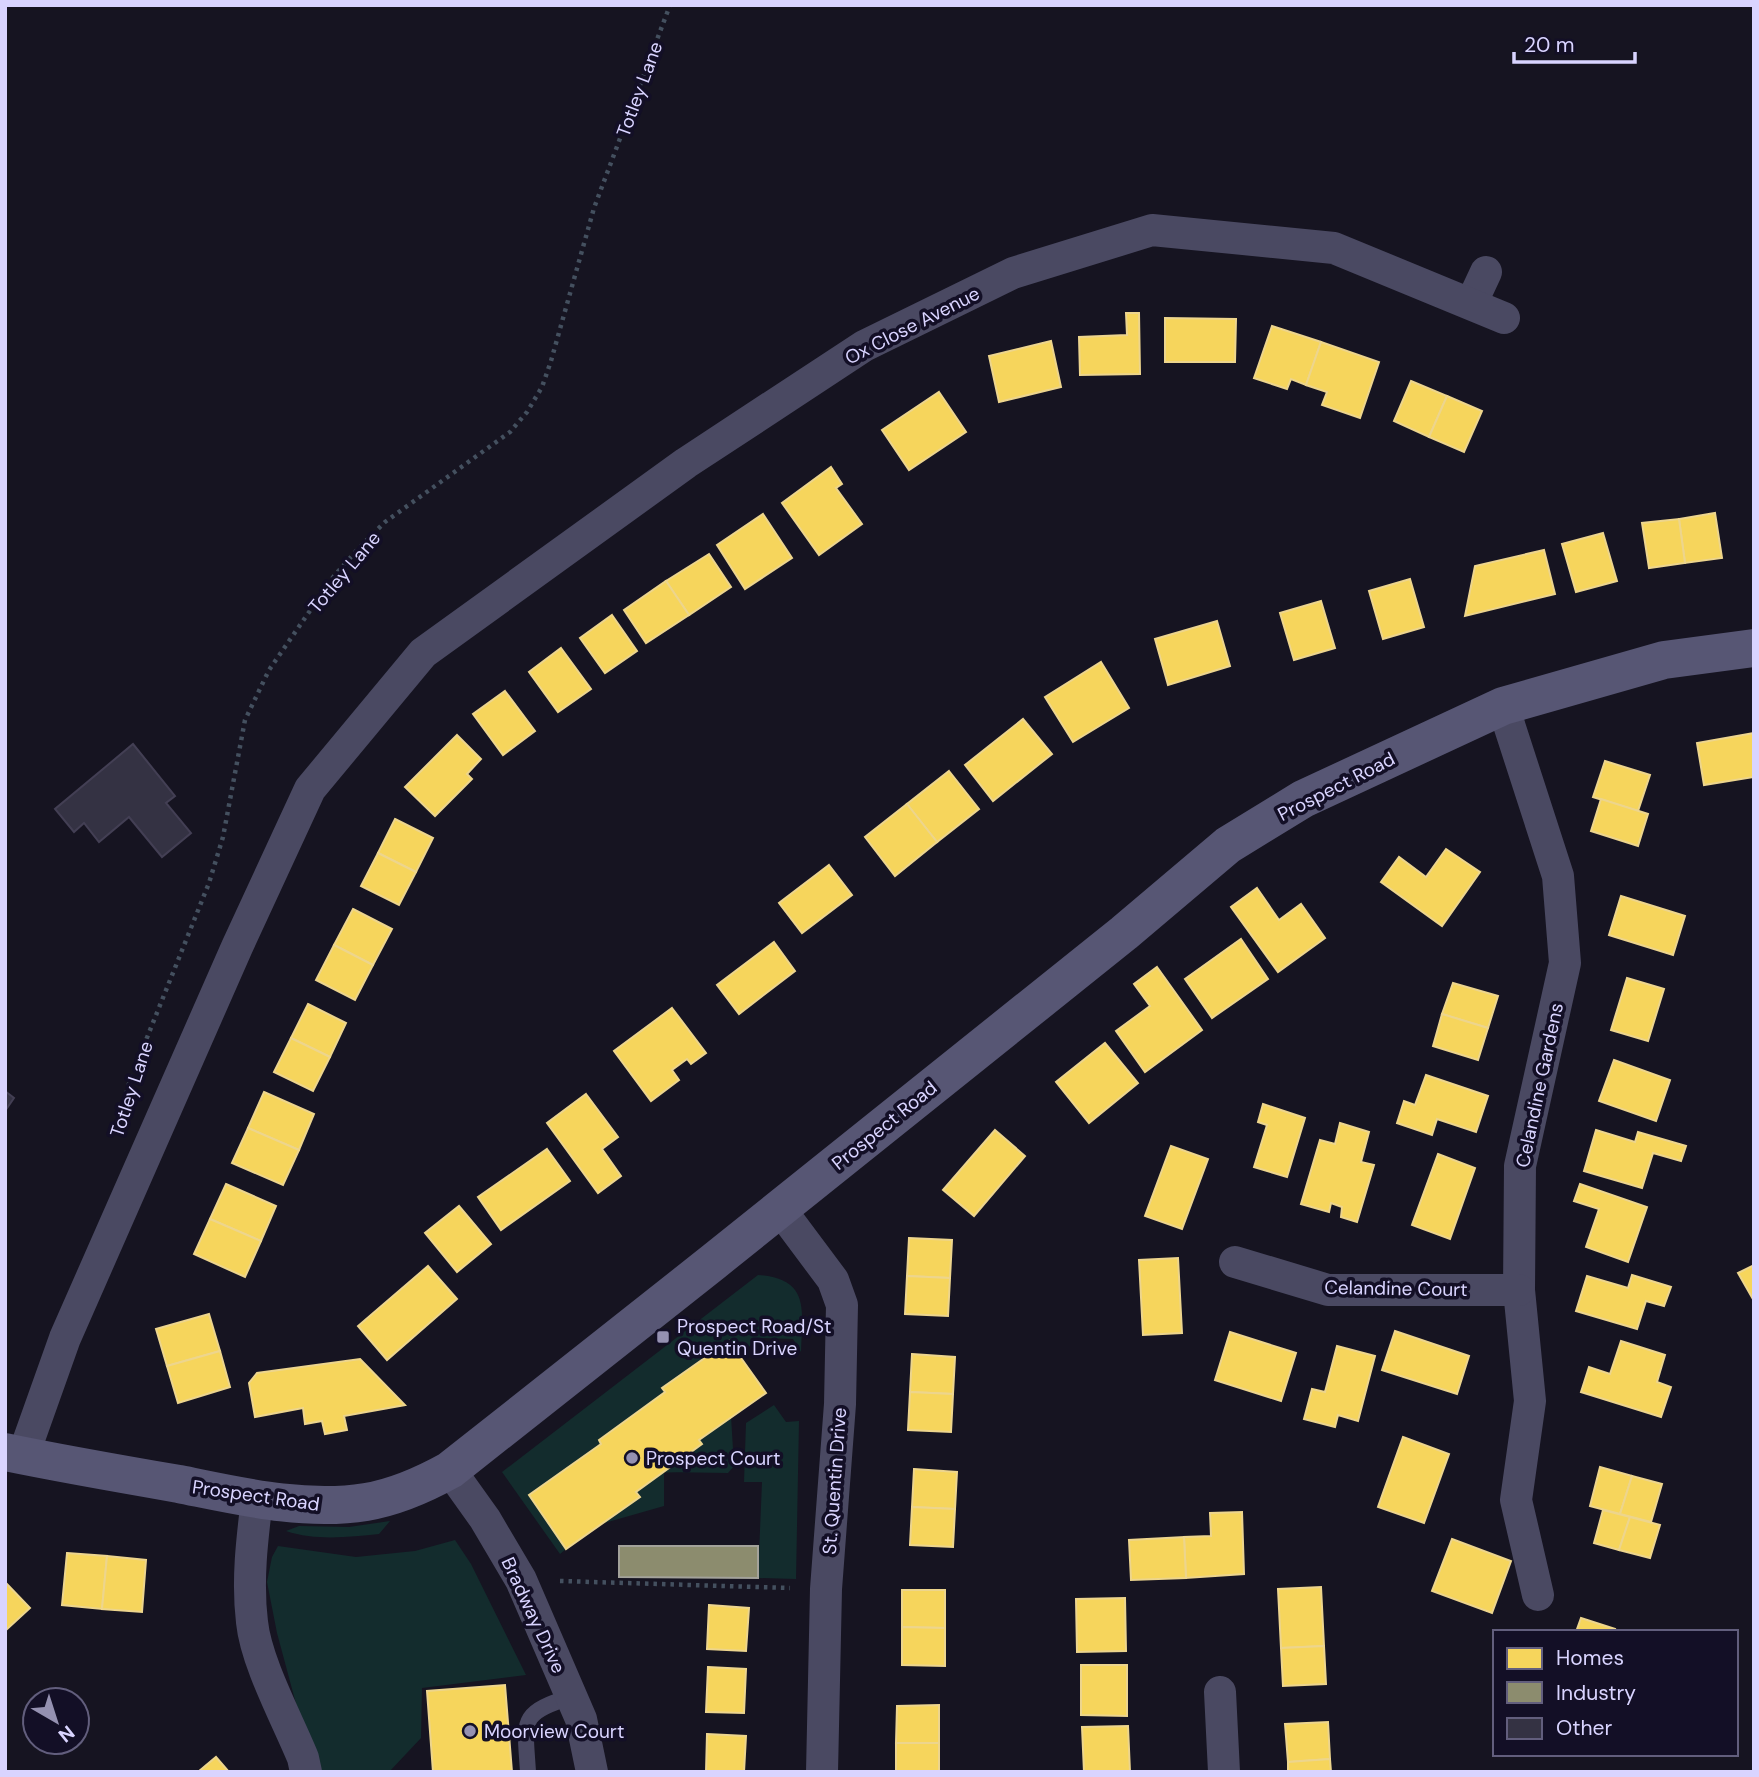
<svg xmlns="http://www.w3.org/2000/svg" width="1759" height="1777" viewBox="0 0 1759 1777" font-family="'DM Sans',sans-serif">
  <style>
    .green { fill: #132c2d }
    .homes { fill: #f6d55c; stroke: #edd58d; stroke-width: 2 }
    .industry { fill: #8c8c6e; stroke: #a3a29a; stroke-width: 2 }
    .building { fill: #343243; stroke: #433f54; stroke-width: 2 }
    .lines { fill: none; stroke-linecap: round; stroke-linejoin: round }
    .path { stroke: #44505f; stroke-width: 4.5; stroke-dasharray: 3.5 5; stroke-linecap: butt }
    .lane { stroke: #4a4962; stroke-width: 16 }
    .street { stroke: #4a4962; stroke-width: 32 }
    .secondary { stroke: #575674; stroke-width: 38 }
    .poi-dot { fill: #9591b1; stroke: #130f26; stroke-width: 2.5 }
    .labels { text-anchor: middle; stroke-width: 7; stroke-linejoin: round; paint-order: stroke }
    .street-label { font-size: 19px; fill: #d9d4ff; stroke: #130f26 }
    .poi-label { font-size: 19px; fill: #d9d4ff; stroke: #130f26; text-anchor: start }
  </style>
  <rect width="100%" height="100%" fill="#161421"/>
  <g class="green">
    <path d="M758,1275C811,1279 802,1311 801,1352L793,1339L762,1338L738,1354L663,1389L665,1392L599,1439L601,1444L529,1495L566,1549L560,1554L502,1472Z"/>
    <polygon points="774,1405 786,1422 799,1421 796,1579 758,1578 762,1482 744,1482 746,1423"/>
    <polygon points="731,1416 734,1466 728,1473 664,1472 664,1506 601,1524 639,1497 636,1492 702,1445 699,1440"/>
    <path d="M390,1521L379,1534C349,1537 316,1541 286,1531L299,1526L349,1527Z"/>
    <polygon points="455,1540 471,1564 526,1675 422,1688 421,1738 389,1772 320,1772 302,1726 277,1633 267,1582 272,1557 278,1546 356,1557 415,1551"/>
  </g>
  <g class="homes">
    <polygon points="1126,313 1139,313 1140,374 1080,375 1079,337 1127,335"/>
    <polygon points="1165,318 1236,319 1235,362 1165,362"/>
    <polygon points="1272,326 1321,342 1306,385 1291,379 1287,389 1254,378"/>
    <polygon points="1051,341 1061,387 999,402 989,356"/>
    <polygon points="1321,342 1379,362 1360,418 1322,405 1327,392 1306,385"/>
    <polygon points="1411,381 1447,396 1429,437 1394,421"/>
    <polygon points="939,392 966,432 909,470 882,430"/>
    <polygon points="1447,396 1482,411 1464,452 1429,437"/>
    <polygon points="831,467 842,484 836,488 862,524 819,555 782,503"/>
    <polygon points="1715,513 1722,558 1685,563 1679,519"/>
    <polygon points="763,514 792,558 745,589 717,545"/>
    <polygon points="1679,519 1685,563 1649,568 1642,523"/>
    <polygon points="1603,533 1617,581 1576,592 1562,544"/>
    <polygon points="1544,550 1555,594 1465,616 1475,566"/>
    <polygon points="709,554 731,587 689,615 666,581"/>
    <polygon points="1410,579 1424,627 1383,639 1369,591"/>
    <polygon points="666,581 689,615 646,643 624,610"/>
    <polygon points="1321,601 1335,648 1294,660 1280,613"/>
    <polygon points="612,615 637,651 605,673 580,638"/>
    <polygon points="1217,621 1230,666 1168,685 1155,639"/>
    <polygon points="561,648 591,689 558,712 529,672"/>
    <polygon points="1101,662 1129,708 1073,742 1045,697"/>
    <polygon points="505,691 535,731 503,755 473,714"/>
    <polygon points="1023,719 1052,754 993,801 965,765"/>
    <polygon points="1754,733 1754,777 1704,785 1697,743"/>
    <polygon points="457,735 481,759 467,774 472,779 435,816 405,787"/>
    <polygon points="1605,761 1650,775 1638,811 1593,797"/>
    <polygon points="949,771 979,809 937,842 907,804"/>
    <polygon points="1601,799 1648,814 1638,846 1591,831"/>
    <polygon points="907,804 937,842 895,876 865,837"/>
    <polygon points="395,819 433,838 416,872 378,853"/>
    <polygon points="1446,849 1480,872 1442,926 1381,882 1399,857 1426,877"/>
    <polygon points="378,853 416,872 399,905 361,886"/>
    <polygon points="829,865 852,895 802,933 779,903"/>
    <polygon points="1257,888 1279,920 1301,904 1325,938 1278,972 1231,907"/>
    <polygon points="1621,896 1685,916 1673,955 1609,935"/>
    <polygon points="353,909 392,929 373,965 334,945"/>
    <polygon points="1241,939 1268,979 1212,1018 1185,979"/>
    <polygon points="774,942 795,971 739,1014 717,985"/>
    <polygon points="334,945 373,965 355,1000 316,980"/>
    <polygon points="1157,967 1202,1030 1145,1072 1116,1031 1150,1006 1134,984"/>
    <polygon points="1627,978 1664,989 1648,1041 1611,1030"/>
    <polygon points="1453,983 1498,996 1488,1028 1442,1014"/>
    <polygon points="308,1004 346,1023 330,1057 291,1038"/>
    <polygon points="672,1008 706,1053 691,1064 687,1059 672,1070 679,1080 651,1101 614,1051"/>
    <polygon points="1442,1014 1488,1028 1478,1060 1433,1046"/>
    <polygon points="291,1038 330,1057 313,1091 274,1072"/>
    <polygon points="1105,1043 1138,1083 1089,1123 1056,1082"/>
    <polygon points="1614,1060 1670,1080 1656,1121 1599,1101"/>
    <polygon points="1426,1075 1488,1096 1476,1132 1437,1119 1432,1135 1397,1123 1404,1101 1415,1105"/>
    <polygon points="264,1092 314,1114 299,1150 248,1128"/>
    <polygon points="586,1094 618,1137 602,1149 621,1176 598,1193 547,1123"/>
    <polygon points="1263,1104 1305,1118 1287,1177 1254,1167 1267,1125 1258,1122"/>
    <polygon points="1340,1123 1369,1132 1361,1162 1374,1165 1357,1222 1341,1217 1342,1207 1331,1203 1329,1212 1301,1204 1320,1140 1335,1144"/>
    <polygon points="248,1128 299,1150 283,1185 232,1163"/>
    <polygon points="995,1130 1025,1156 974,1216 943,1190"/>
    <polygon points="1596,1130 1635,1142 1638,1132 1686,1146 1681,1161 1653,1153 1642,1188 1584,1171"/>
    <polygon points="1171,1146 1208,1159 1182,1229 1145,1216"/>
    <polygon points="547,1149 570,1181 501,1230 478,1197"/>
    <polygon points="1438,1154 1475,1168 1450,1239 1412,1225"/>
    <polygon points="226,1184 276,1206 261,1241 210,1219"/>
    <polygon points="1580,1184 1647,1207 1628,1262 1586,1247 1599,1209 1574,1201"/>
    <polygon points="459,1206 491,1244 457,1272 425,1233"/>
    <polygon points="210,1219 261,1241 245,1277 194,1254"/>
    <polygon points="909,1238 952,1240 950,1278 907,1276"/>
    <polygon points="1178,1258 1182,1333 1143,1335 1139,1260"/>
    <polygon points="1754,1265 1754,1301 1738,1273"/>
    <polygon points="428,1266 457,1299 387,1360 358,1326"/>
    <polygon points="1632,1275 1671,1287 1664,1306 1646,1301 1637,1329 1576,1311 1587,1276 1628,1288"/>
    <polygon points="907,1276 950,1278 948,1316 905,1314"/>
    <polygon points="209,1314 220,1351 167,1366 156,1329"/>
    <polygon points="1395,1331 1469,1356 1457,1394 1382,1370"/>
    <polygon points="1230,1332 1296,1353 1281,1401 1215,1380"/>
    <polygon points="729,1341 766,1393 699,1440 702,1444 636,1492 640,1497 566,1549 529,1495 601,1444 599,1440 665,1392 662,1388"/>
    <polygon points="1621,1341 1665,1355 1657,1382 1671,1387 1661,1417 1581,1392 1589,1367 1610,1374"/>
    <polygon points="1337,1346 1375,1356 1358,1421 1338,1415 1335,1427 1304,1419 1312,1389 1325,1392"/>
    <polygon points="220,1351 230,1387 178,1403 167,1366"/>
    <polygon points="912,1354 955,1357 953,1394 910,1392"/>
    <polygon points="360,1359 405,1405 344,1416 347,1430 325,1434 322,1421 305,1424 303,1408 255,1417 249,1383 257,1373"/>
    <polygon points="910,1392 953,1394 951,1432 908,1430"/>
    <polygon points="1403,1437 1449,1454 1424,1523 1378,1507"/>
    <polygon points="1600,1467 1632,1476 1620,1514 1590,1506"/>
    <polygon points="914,1469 957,1472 955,1509 912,1507"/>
    <polygon points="1632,1476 1662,1484 1651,1522 1620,1514"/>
    <polygon points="912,1507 955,1509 953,1547 910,1545"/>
    <polygon points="1603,1510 1630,1517 1619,1550 1594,1543"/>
    <polygon points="1242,1512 1244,1574 1186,1578 1184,1537 1211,1536 1210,1513"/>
    <polygon points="1630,1517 1660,1525 1650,1558 1619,1550"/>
    <polygon points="1184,1537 1186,1578 1131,1580 1129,1540"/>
    <polygon points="1452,1539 1511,1561 1492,1613 1432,1591"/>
    <polygon points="67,1553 107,1556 102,1609 62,1605"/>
    <polygon points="107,1556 146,1560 142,1612 102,1609"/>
    <polygon points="5,1582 30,1608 5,1631"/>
    <polygon points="1321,1587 1324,1646 1281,1648 1278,1589"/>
    <polygon points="902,1590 945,1590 945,1628 902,1627"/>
    <polygon points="1125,1598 1126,1651 1077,1652 1076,1599"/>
    <polygon points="709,1605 749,1608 746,1651 707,1649"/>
    <polygon points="1581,1618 1615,1629 1614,1632 1576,1632"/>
    <polygon points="902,1627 945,1628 945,1666 902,1665"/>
    <polygon points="1324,1646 1326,1684 1283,1686 1281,1648"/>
    <polygon points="1081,1665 1127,1665 1127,1716 1081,1715"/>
    <polygon points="708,1667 746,1669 744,1713 706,1712"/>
    <polygon points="505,1685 512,1772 433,1772 427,1691"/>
    <polygon points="939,1705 939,1743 896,1743 897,1706"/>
    <polygon points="1328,1722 1330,1759 1288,1762 1285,1724"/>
    <polygon points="1128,1726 1130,1772 1084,1772 1082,1727"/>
    <polygon points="707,1734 746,1736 744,1772 706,1772"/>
    <rect x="896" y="1743" width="43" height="29"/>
    <polygon points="216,1757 229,1772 198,1772"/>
    <polygon points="1330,1759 1331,1772 1288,1772 1288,1762"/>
  </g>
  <polygon class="industry" points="619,1546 758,1546 758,1578 619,1577"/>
  <g class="building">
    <polygon points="133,744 175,796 166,803 191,833 162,857 129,817 99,842 84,823 74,832 55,809"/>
    <polygon points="5,1091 14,1098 5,1111"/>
  </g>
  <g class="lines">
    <g class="path">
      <polyline points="119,1119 130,1080 209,883 223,837 245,720 269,670 334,576 358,549 385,522 510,432 527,412 542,387 551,361 594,208 670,5"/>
      <polyline points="560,1581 790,1588"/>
    </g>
    <path class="lane" d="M528,1772C525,1721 518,1713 571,1697"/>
    <g class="street">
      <polyline points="1472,302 1486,272"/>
      <polyline points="1503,706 1558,876 1565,963 1520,1166 1519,1290 1530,1401 1516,1500 1538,1595"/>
      <polyline points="780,1209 833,1280 842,1305 840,1404 826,1589 822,1772"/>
      <polyline points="1235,1262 1328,1290 1519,1290"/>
      <polyline points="23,1456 65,1338 237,947 310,789 423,653 686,463 864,346 1013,273 1152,230 1334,248 1504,318"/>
      <polyline points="450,1470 485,1519 521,1580 581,1719 592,1772"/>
      <path d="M257,1499C252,1540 247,1581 252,1622C256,1662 287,1719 303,1758L306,1772"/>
      <polyline points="1220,1692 1224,1772"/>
    </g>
    <path class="secondary" d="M5,1452C63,1464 121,1474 179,1484C239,1496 304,1512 366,1502C396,1497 423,1485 450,1470L712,1263L1124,933L1228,845L1303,799L1503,706L1664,660L1754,648"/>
  </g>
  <g class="poi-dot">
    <rect x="656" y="1330" width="14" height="14" rx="3.5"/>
    <circle cx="632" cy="1458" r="7"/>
    <circle cx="470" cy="1731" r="7"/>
  </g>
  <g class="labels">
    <g class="street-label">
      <text transform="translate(639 89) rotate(-70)" y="7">Totley Lane</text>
      <text transform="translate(912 325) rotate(-27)" y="7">Ox Close Avenue</text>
      <text transform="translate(344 572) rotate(-50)" y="7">Totley Lane</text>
      <text transform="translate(1336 786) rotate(-27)" y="7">Prospect Road</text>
      <text transform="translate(1539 1085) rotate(-78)" y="7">Celandine Gardens</text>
      <text transform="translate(131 1089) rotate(-72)" y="7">Totley Lane</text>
      <text transform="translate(884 1125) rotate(-39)" y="7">Prospect Road</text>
      <text transform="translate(1396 1288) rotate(1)" y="7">Celandine Court</text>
      <text transform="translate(834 1481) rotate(-86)" y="7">St. Quentin Drive</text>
      <text transform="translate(256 1495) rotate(8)" y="7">Prospect Road</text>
      <text transform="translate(534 1615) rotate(65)" y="7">Bradway Drive</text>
    </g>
    <g class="poi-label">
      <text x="677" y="1333">Prospect Road/St<tspan x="677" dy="22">Quentin Drive</tspan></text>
      <text x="646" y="1465">Prospect Court</text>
      <text x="484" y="1738">Moorview Court</text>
    </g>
  </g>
  <rect width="1759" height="1777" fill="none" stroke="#d9d4ff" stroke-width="14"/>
  <rect x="1493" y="1630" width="245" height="126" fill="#130f26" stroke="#625e7d" stroke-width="2"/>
  <rect x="1507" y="1648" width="35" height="21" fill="#f6d55c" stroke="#625e7d" stroke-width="2"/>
  <text x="1556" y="1665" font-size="21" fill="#d9d4ff">Homes</text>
  <rect x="1507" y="1682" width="35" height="21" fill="#8c8c6e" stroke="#625e7d" stroke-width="2"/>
  <text x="1556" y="1700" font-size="21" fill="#d9d4ff">Industry</text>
  <rect x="1507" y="1718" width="35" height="21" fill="#343243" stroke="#625e7d" stroke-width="2"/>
  <text x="1556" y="1735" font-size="21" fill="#d9d4ff">Other</text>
  <g transform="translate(56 1721) rotate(141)"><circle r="33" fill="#130f26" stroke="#625e7d" stroke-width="2"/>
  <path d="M0-5L12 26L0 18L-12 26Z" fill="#9591b1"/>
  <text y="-10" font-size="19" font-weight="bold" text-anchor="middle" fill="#d9d4ff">N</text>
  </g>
  <path d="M1514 52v10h121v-10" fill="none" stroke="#d9d4ff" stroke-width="3.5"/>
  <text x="1524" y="52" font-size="21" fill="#d9d4ff" stroke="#130f26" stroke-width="5" paint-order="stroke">20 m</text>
</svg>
